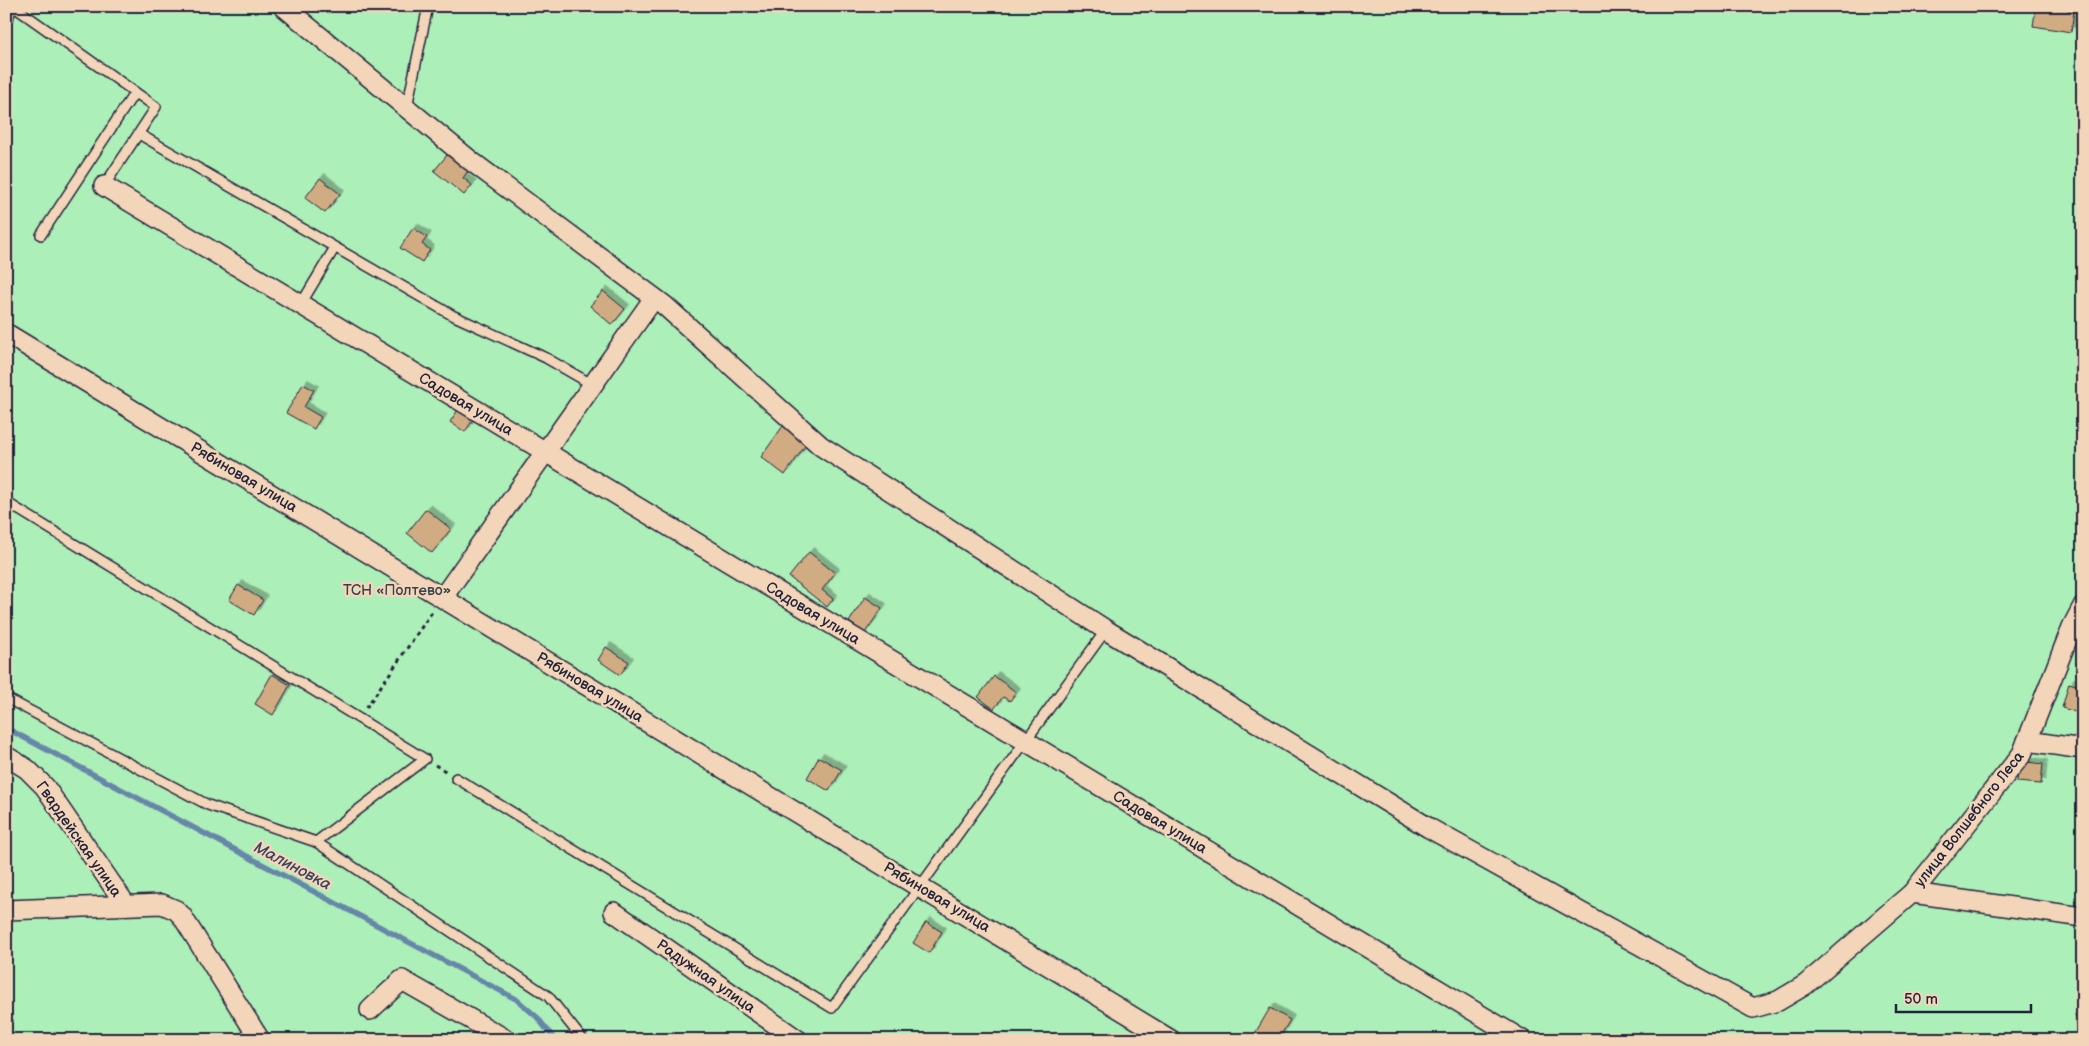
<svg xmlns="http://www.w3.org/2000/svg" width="2089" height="1046" viewBox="0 0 2089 1046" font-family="'Balsamiq Sans',sans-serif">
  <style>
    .green { fill: #adefb8; stroke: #68887a }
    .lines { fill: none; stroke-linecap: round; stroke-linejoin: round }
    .stream { stroke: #6687a9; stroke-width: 5.5 }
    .building { fill: #d1ab82; stroke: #22223b; filter: url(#shadow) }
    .lane-casing { stroke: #22223b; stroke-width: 12 }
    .street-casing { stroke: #22223b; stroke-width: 22 }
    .path { stroke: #22223b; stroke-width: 3; stroke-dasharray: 4 4; stroke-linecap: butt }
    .lane { stroke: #f3d5b9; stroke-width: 9 }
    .street { stroke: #f3d5b9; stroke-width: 19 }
    .labels { text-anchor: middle; stroke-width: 5; stroke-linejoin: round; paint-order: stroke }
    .street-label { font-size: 15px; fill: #22223b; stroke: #f3d5b9 }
    .park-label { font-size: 15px; fill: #37414e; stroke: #f3d5b9 }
    .water-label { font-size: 16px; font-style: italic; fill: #394460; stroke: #f3d5b9 }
  </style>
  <defs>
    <filter id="shadow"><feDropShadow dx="4.5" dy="-4.5" stdDeviation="0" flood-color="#0004"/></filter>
  </defs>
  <rect width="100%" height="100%" fill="#f3d5b9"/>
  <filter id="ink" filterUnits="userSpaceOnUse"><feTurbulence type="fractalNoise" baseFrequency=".02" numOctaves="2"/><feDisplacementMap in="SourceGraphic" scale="10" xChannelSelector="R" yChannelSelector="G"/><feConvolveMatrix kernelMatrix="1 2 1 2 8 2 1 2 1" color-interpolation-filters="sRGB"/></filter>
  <g filter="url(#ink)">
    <rect class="green" x="6" y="6" width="2077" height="1034"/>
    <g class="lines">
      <polyline class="stream" points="6,728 516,999 537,1017 555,1040"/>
    </g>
    <g class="building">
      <polygon points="2036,6 2069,6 2068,11 2074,11 2071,32 2033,26"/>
      <polygon points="447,155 468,171 463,178 472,185 464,195 434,171"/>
      <polygon points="320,178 340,194 325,213 305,198"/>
      <polygon points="413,228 427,237 422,244 430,250 422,262 400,248"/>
      <polygon points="603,291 625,309 612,325 590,306"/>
      <polygon points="303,384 314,390 304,407 321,417 314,429 286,413"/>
      <polygon points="461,405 476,415 465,432 450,422"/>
      <polygon points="783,426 807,443 785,475 761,457"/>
      <polygon points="426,509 451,529 432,553 407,533"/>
      <polygon points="809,552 835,573 822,590 833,599 827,607 789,577"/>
      <polygon points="238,585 263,600 254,615 229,600"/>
      <polygon points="865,597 882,608 865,633 849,622"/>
      <polygon points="606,647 629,662 620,675 598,660"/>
      <polygon points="272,674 290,685 273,715 255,704"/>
      <polygon points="994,676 1016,692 1010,701 1003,697 994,709 978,697"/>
      <polygon points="2069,683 2083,687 2083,700 2079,713 2062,708"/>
      <polygon points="819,757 842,770 829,791 807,778"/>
      <polygon points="2019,761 2043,764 2041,784 2017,782"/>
      <polygon points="926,922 942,932 929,953 913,943"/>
      <polygon points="1270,1008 1290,1020 1278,1040 1261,1040 1254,1035"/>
      <polygon points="2083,1013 2083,1030 2078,1030 2075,1014"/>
    </g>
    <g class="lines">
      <g class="lane-casing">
        <g id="lane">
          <polyline points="13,6 156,107 104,186"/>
          <polyline points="6,22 13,6"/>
          <polyline points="407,107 428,6"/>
          <polyline points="139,134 452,315 546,358 593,385"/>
          <polyline points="41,235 135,92"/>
          <polyline points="301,304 334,249"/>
          <polyline points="6,502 425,759 316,842"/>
          <polyline points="6,698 208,805 316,842 548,996 583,1040"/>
          <polyline points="456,778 832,1008 1106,630"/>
        </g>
      </g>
      <g class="street-casing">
        <g id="street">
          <polyline points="283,6 471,161 664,305 821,446 1106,630 1429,828 1753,1008 1778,1001 1805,985 1912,893 2022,754 2072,627 2083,606"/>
          <polyline points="104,186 1522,1040"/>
          <polyline points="9,335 1171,1040"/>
          <polyline points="443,597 654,298"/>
          <polyline points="2027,741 2083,749"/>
          <polyline points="6,756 27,769 45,787 126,905"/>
          <polyline points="1912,893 2083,917"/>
          <polyline points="6,910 162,904 176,910 182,916 260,1040"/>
          <polyline points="614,912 798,1040"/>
          <polyline points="370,1010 402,980 507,1040"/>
        </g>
      </g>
      <g class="path">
        <polyline points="366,708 432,612"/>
        <polyline points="435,765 447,772"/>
      </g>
      <use href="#lane" class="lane"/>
      <use href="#street" class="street"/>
    </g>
  </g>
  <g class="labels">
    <g class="street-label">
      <text transform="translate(466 404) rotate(31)" y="5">Садовая улица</text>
      <text transform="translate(244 477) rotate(31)" y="5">Рябиновая улица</text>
      <text transform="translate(813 613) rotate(31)" y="5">Садовая улица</text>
      <text transform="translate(590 687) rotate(31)" y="5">Рябиновая улица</text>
      <text transform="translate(1969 819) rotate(-52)" y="5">улица Волшебного Леса</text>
      <text transform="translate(1160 822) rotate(31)" y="5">Садовая улица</text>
      <text transform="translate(79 839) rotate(55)" y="5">Гвардейская улица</text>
      <text transform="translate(937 897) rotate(31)" y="5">Рябиновая улица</text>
      <text transform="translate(706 976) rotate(35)" y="5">Радужная улица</text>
    </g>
    <g class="park-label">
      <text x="397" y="595">ТСН «Полтево»</text>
    </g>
    <g class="water-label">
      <text transform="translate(293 865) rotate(28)" y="6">Малиновка</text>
    </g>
  </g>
  <rect width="2089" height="1046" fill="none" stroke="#f3d5b9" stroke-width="25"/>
  <rect x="12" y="12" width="2064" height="1021" fill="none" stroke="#22223b" stroke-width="2" filter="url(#ink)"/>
  <path d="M1896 1004v8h135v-8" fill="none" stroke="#22223b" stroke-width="2.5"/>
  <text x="1904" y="1004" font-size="15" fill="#22223b" stroke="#f3d5b9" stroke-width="4" paint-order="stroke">50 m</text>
</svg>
